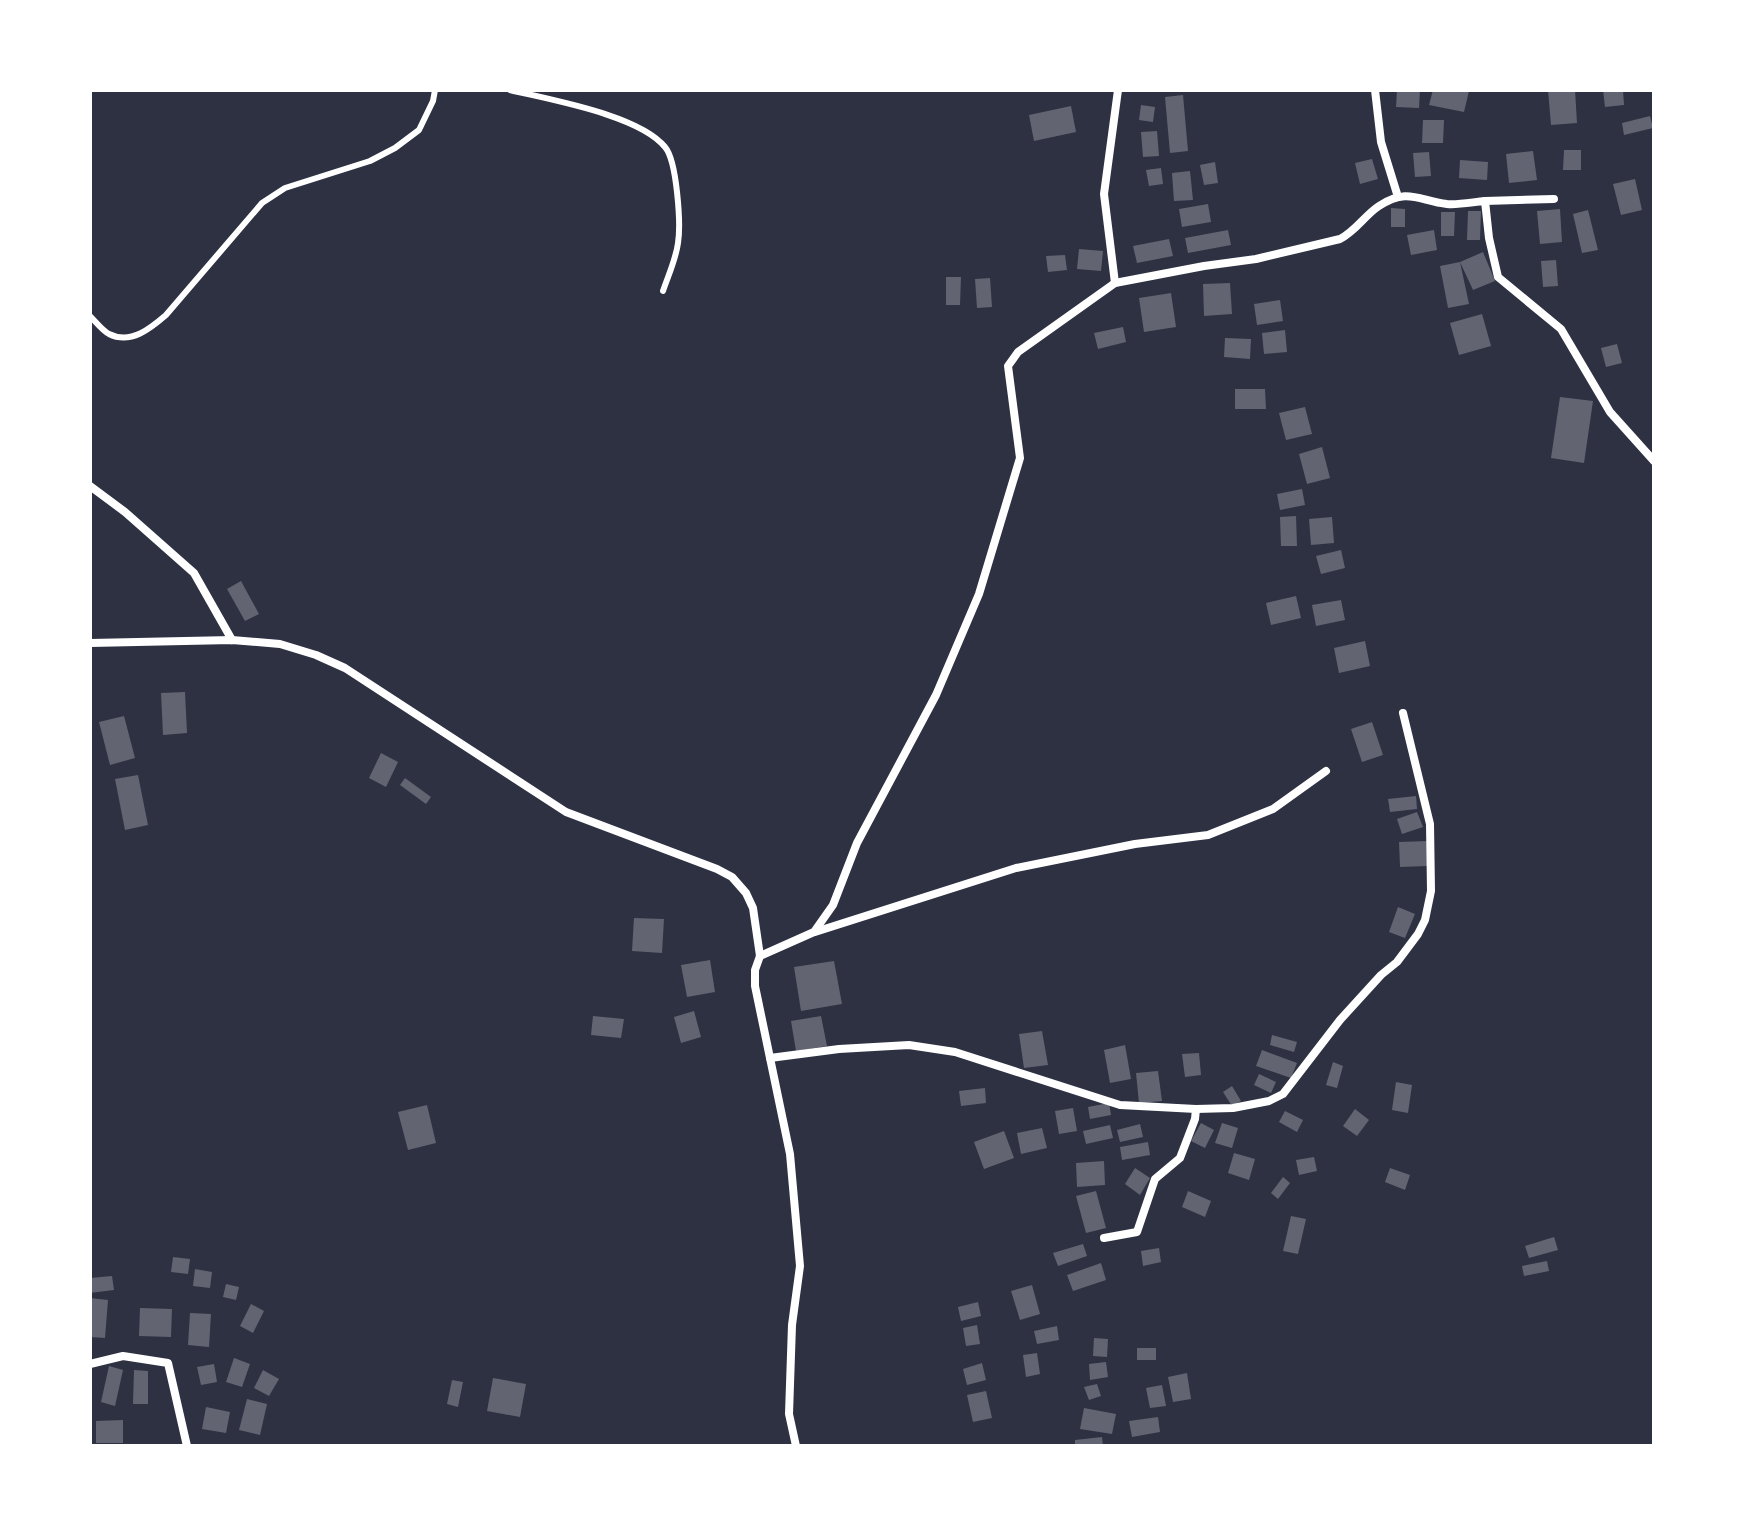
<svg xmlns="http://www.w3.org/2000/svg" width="1744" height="1536" viewBox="0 0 1744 1536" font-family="'Public Sans',sans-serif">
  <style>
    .building { fill: #626471 }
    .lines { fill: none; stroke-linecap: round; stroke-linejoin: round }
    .service { stroke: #fff; stroke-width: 6 }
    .minor { stroke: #fff; stroke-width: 8 }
  </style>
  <rect width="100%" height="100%" fill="#2d3142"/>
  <g class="building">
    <polygon points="1397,90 1420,90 1419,108 1396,107"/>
    <polygon points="1433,90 1469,91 1464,112 1429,105"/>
    <polygon points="1548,90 1575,90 1577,123 1551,125"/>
    <polygon points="1603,90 1623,90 1624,105 1605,107"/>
    <polygon points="1183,95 1188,151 1170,153 1165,97"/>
    <polygon points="1141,105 1155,107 1153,122 1139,120"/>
    <polygon points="1071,106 1076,132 1034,141 1029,115"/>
    <polygon points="1650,116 1653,128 1624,135 1622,123"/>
    <polygon points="1423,120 1444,120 1443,143 1422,143"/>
    <polygon points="1157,131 1159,156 1143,157 1141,132"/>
    <polygon points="1564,150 1581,150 1581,170 1563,170"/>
    <polygon points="1533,151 1537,180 1509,183 1506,154"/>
    <polygon points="1429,152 1431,176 1415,177 1413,153"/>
    <polygon points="1372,159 1378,179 1360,184 1355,163"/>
    <polygon points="1460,160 1488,162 1487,180 1459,178"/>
    <polygon points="1215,162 1218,183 1204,185 1200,165"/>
    <polygon points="1161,168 1163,184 1149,186 1146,170"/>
    <polygon points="1190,171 1193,200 1174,201 1172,173"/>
    <polygon points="1635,179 1642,210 1621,215 1613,184"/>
    <polygon points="1208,204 1211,222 1182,227 1179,209"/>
    <polygon points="1391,208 1405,209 1405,227 1391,227"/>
    <polygon points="1560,209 1562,242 1540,244 1537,211"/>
    <polygon points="1588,210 1598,250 1582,253 1573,214"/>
    <polygon points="1468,211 1481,211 1480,240 1467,240"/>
    <polygon points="1441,212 1455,212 1454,236 1441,236"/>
    <polygon points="1228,230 1231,245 1188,253 1185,238"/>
    <polygon points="1434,230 1437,250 1411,255 1407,235"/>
    <polygon points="1169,239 1173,256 1137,263 1133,246"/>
    <polygon points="1079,249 1103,251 1101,271 1077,269"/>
    <polygon points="1483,252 1495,281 1473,290 1460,262 1469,304 1448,308 1440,266 1460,262"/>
    <polygon points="1065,255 1067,270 1048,272 1046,256"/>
    <polygon points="1556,260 1558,286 1543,287 1541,261"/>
    <polygon points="946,277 961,277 960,305 946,305"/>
    <polygon points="990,278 992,307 977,308 975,279"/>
    <polygon points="1230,283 1232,314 1204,316 1203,284"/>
    <polygon points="1171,293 1176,327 1144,332 1139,298"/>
    <polygon points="1280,300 1283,321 1257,325 1254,304"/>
    <polygon points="1482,314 1491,346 1459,355 1450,323"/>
    <polygon points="1123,327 1126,342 1098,349 1094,333"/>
    <polygon points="1285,330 1287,352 1264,354 1262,333"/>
    <polygon points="1225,338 1251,339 1250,359 1224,357"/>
    <polygon points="1617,344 1622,363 1606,367 1601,348"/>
    <polygon points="1235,389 1265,389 1266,409 1235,409"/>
    <polygon points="1560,397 1593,401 1584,463 1551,458"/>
    <polygon points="1305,407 1312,434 1286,440 1279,413"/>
    <polygon points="1322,447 1330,478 1307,484 1299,454"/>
    <polygon points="1302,489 1305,505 1280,510 1277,494"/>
    <polygon points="1296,516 1297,546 1281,546 1280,517"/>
    <polygon points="1332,517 1334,543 1311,545 1309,519"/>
    <polygon points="1341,550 1345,568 1321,574 1316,556"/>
    <polygon points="241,581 259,614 245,621 227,589"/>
    <polygon points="1296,596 1301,618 1271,625 1266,603"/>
    <polygon points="1341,600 1345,620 1316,626 1312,605"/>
    <polygon points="1365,641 1370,666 1339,673 1334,648"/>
    <polygon points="185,692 187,733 163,735 161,693"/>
    <polygon points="124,716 135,758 110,765 99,722"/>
    <polygon points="1372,722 1383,755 1362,762 1351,729"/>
    <polygon points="381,753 398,762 386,787 369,778"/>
    <polygon points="138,775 148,825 125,830 115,779"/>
    <polygon points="405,778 431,797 426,804 400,785"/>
    <polygon points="1416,796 1417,809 1390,812 1388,799"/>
    <polygon points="1417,812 1423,827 1402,834 1397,819"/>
    <polygon points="1428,841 1428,866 1400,867 1399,842"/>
    <polygon points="1398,907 1415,914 1405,938 1389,932"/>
    <polygon points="634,918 664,919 662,953 632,951"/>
    <polygon points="710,960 715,992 687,997 681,965"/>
    <polygon points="834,961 842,1004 801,1011 794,967"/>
    <polygon points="694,1011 701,1037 681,1043 674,1017"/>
    <polygon points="593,1016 624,1019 621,1038 591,1035"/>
    <polygon points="821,1016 827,1046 796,1051 791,1021"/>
    <polygon points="1042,1031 1048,1065 1024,1068 1019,1034"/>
    <polygon points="1272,1035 1297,1042 1294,1052 1270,1045"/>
    <polygon points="1125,1045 1131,1079 1110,1083 1104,1050"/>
    <polygon points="1262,1050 1297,1063 1291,1078 1256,1066"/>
    <polygon points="1199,1053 1201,1075 1185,1077 1182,1054"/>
    <polygon points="1333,1062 1343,1066 1337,1088 1326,1085"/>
    <polygon points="1158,1071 1162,1101 1139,1103 1136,1073"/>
    <polygon points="1259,1074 1276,1082 1271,1093 1254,1085"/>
    <polygon points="1396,1082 1412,1085 1408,1113 1392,1110"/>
    <polygon points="1232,1086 1241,1101 1232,1106 1223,1092"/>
    <polygon points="985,1088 986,1103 961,1106 959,1091"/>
    <polygon points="1109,1103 1111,1115 1090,1119 1088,1107"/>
    <polygon points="427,1105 436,1143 408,1150 398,1112"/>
    <polygon points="1073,1108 1077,1131 1059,1134 1055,1111"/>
    <polygon points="1355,1109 1369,1120 1357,1136 1343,1126"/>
    <polygon points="1285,1111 1303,1120 1297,1132 1279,1122"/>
    <polygon points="1201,1123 1214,1130 1205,1148 1191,1141"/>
    <polygon points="1222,1123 1238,1128 1232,1148 1215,1143"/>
    <polygon points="1140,1124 1143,1137 1120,1142 1117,1130"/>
    <polygon points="1110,1125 1113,1138 1086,1144 1083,1131"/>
    <polygon points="1042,1128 1047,1148 1021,1154 1017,1133"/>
    <polygon points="1004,1131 1014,1158 984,1169 974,1142"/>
    <polygon points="1148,1142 1150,1155 1122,1160 1120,1147"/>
    <polygon points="1234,1153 1255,1159 1249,1180 1228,1173"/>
    <polygon points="1314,1157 1317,1171 1299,1175 1296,1160"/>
    <polygon points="1104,1161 1105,1185 1077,1187 1076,1163"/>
    <polygon points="1135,1168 1150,1178 1140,1195 1125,1184"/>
    <polygon points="1390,1168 1410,1175 1405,1190 1385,1182"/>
    <polygon points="1283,1177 1290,1183 1278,1199 1271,1193"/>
    <polygon points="1096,1191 1106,1228 1086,1233 1076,1196"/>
    <polygon points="1188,1191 1211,1201 1205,1217 1182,1207"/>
    <polygon points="1291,1216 1306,1219 1298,1254 1283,1251"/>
    <polygon points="1554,1237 1558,1250 1529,1258 1525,1246"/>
    <polygon points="1083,1244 1087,1256 1058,1266 1053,1253"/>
    <polygon points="1159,1248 1161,1262 1143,1266 1141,1251"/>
    <polygon points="173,1257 190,1259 188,1274 171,1272"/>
    <polygon points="1547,1261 1549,1271 1524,1276 1522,1266"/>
    <polygon points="1101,1263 1106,1280 1073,1291 1067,1275"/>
    <polygon points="195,1269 212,1272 210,1288 193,1286"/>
    <polygon points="112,1276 114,1290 90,1293 90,1278"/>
    <polygon points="226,1284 239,1287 236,1300 223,1297"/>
    <polygon points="1032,1285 1040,1314 1020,1320 1011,1291"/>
    <polygon points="90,1298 108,1300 105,1338 90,1337"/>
    <polygon points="978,1302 981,1316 961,1321 958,1307"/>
    <polygon points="251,1304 264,1311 253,1333 240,1326"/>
    <polygon points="140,1308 172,1309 171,1337 139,1336"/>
    <polygon points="190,1313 211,1314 209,1347 188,1345"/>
    <polygon points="977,1325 980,1344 966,1346 963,1328"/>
    <polygon points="1057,1326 1059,1340 1037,1344 1034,1331"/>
    <polygon points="1094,1338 1108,1339 1107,1357 1093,1356"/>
    <rect x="1137" y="1348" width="19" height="12"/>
    <polygon points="1037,1353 1040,1374 1026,1377 1023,1355"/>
    <polygon points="234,1358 250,1364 242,1387 226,1382"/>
    <polygon points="1106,1362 1108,1377 1090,1380 1089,1364"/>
    <polygon points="982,1363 986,1380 967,1385 963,1369"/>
    <polygon points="214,1364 217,1382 201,1385 197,1367"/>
    <polygon points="109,1366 123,1370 115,1406 101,1402"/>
    <polygon points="134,1370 148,1371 148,1404 133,1404"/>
    <polygon points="263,1370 279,1379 269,1396 254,1388"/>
    <polygon points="1187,1373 1191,1399 1173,1402 1168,1377"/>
    <polygon points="493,1378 526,1384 520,1417 487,1411"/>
    <polygon points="452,1380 463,1382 458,1407 447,1404"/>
    <polygon points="1097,1384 1101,1396 1089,1400 1084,1387"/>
    <polygon points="1162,1385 1166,1406 1150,1408 1146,1388"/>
    <polygon points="986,1391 992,1418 973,1422 967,1395"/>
    <polygon points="247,1399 267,1404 260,1435 239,1430"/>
    <polygon points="206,1407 230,1412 226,1433 202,1429"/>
    <polygon points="1084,1408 1116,1414 1112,1434 1080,1429"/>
    <polygon points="1158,1417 1160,1432 1132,1437 1129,1421"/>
    <polygon points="123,1420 123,1443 96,1443 96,1421"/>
    <polygon points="1102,1437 1103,1446 1075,1446 1075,1440"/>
  </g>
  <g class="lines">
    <g class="service">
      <path d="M510,90C551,100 639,115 665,147C677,161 681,224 678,243C676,259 668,276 663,291"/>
      <path d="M90,316C96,322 102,330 109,334C131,345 151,328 166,315L262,203L285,188L370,161L395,148L419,130L433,101L435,90"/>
    </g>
    <g class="minor">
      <polyline points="1375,90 1381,142 1398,197"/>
      <polyline points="1485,201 1554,199"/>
      <polyline points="1115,283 1104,194 1118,90"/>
      <polyline points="90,486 125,512 194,573 232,640"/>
      <polyline points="90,643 232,640 280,644 316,655 345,668 566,812 717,869 732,877 746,893 753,908 760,956 755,970 755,986 790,1154 800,1266 792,1325 789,1414 796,1446"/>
      <polyline points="815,932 1016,868 1135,844 1208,835 1273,809 1326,771"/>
      <path d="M760,956L814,932L833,905L857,843L936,695L979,594L1020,458L1008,366L1018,352L1115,283L1204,266L1256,259L1340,239C1356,231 1365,215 1379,206C1408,187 1419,201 1447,204C1459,205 1473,202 1485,201L1489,238L1498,277L1561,329L1610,412L1654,461"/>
      <polyline points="770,1058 839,1049 909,1045 955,1052 1120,1105 1196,1109 1233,1108 1269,1101 1283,1094 1340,1020 1381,975 1397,962 1418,934 1425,920 1431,891 1430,824 1403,713"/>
      <polyline points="1104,1238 1137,1232 1155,1179 1180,1158 1195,1119 1196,1109"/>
      <polyline points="90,1364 123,1356 168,1363 187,1446"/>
    </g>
  </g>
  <rect width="1744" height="1536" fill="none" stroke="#ffffff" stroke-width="184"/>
</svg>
